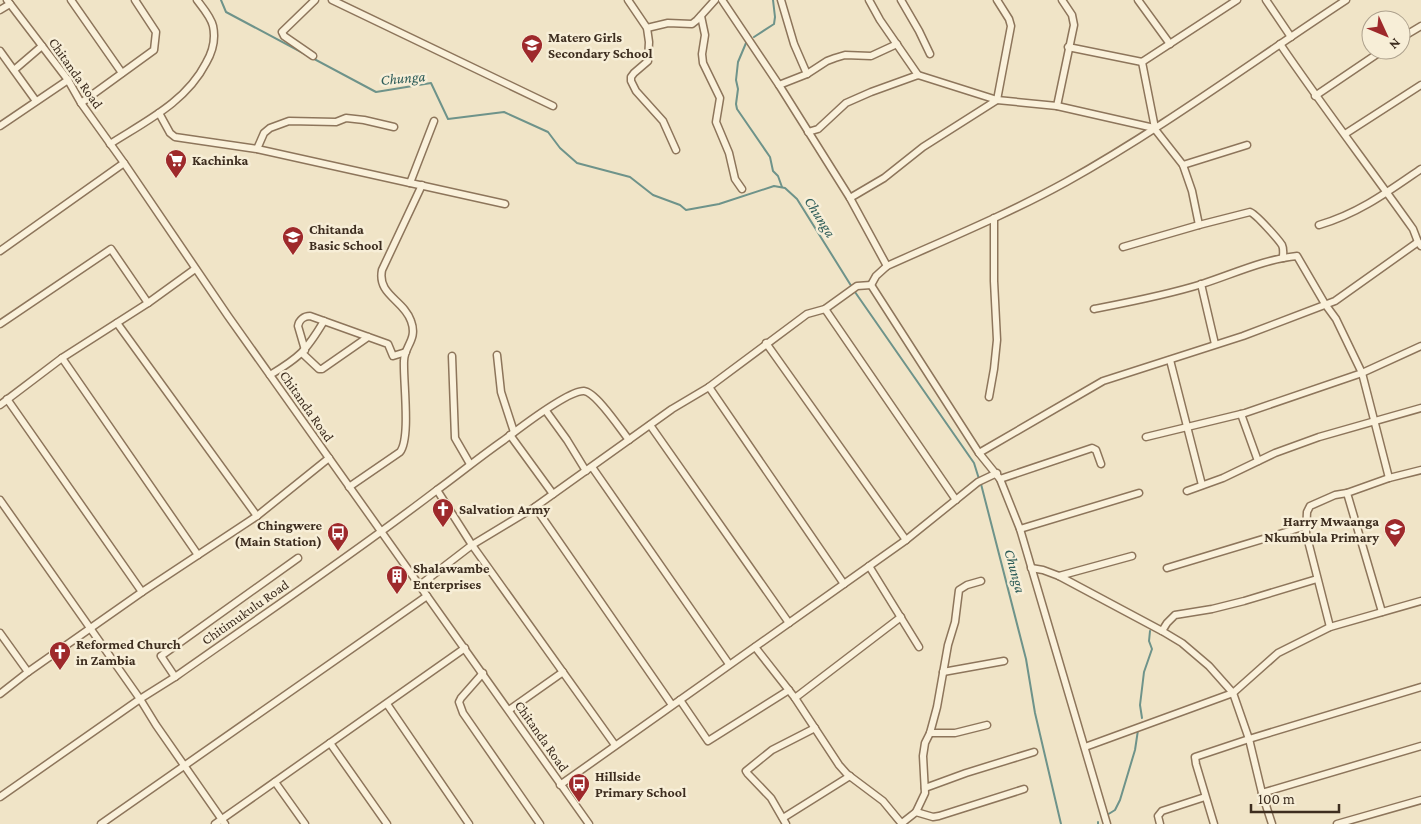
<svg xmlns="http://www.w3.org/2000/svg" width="1421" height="824" viewBox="0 0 1421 824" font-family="'Crimson Pro',serif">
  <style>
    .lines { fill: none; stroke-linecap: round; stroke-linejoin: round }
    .stream { stroke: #6e938a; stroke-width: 2 }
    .minor-casing { stroke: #8d755b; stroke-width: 9 }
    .minor { stroke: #faf1db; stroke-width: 6 }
    .labels { text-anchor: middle; stroke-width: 5; stroke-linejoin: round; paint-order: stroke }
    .poi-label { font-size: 14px; font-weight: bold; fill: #3d2d1f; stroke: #f7eed7; text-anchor: start }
    .street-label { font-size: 14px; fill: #3d2d1f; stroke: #f7eed7 }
    .water-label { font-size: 15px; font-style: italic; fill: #2e5d59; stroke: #f7eed7 }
  </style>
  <rect width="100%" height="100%" fill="#f0e4c7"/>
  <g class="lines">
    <g class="stream">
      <polyline points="221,0 226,12 376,92 431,83 448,119 504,112 548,132 560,148 577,163 630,177 653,195 680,205 686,210 719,204 774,186 785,188 797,199 855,292 974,463 979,479"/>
      <polyline points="754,37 774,24 775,17 773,0"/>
      <polyline points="746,43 738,62 736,80 738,89 736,104 737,109 770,157 773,171 778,176 782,187"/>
      <polyline points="981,484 1026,659 1035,713 1061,824"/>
      <polyline points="1142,718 1140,705 1144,672 1152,649 1149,641 1150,631"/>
      <polyline points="1107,815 1115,810 1120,800 1135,750 1138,730"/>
      <polyline points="1098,824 1098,822"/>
    </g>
    <g class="minor-casing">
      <g id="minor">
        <polyline points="7,0 68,80 81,103 124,163 228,316 589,824"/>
        <polyline points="71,0 122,73"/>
        <polyline points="332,0 553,106"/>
        <polyline points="628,0 647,28 649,42 648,61 634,73 631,77 631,81 636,91 663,121 676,150"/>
        <polyline points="722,0 779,85 850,198 887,266"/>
        <polyline points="781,0 794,44 807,74"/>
        <polyline points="869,0 880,20 918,75"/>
        <polyline points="901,0 919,31 930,54"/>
        <polyline points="1138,0 1170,44"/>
        <polyline points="1266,0 1291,37"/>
        <polyline points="0,10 10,4"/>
        <polyline points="701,16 705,35 702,54 703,63 720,98 716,122 729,153 735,179 742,189"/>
        <polyline points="647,28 668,23 692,24 697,20 715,0"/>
        <polyline points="1401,38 1421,26"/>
        <path d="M1280,44C1323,107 1369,167 1413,229L1418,242L1421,246"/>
        <polyline points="1068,47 1142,62 1237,0"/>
        <polyline points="0,51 36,101"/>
        <polyline points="313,56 284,36 282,32 315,0"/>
        <polyline points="1142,62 1155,128"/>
        <polyline points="14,70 42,46"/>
        <polyline points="779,85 807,74 827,61 835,58 845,55 871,56 897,44"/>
        <polyline points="1315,96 1383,50"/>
        <polyline points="81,103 154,50 156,32 135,0"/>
        <polyline points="1057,106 1074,25 1072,15 1062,0"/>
        <polyline points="159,113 170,133 175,137 257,149 505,204"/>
        <polyline points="0,126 68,80"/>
        <polyline points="808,132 818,129 846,103 871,92 918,75 997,100 1057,106 1154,128 1183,165 1192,191 1199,225"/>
        <polyline points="1345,134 1421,85"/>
        <path d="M110,144C146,121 186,102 206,63C213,51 216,40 213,26C211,17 203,8 197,0"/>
        <polyline points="257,149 264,133 270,128 289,121 336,122 346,118 364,120 394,127"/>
        <polyline points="1183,165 1247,145"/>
        <polyline points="410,183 434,121"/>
        <polyline points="850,198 884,178 923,147 997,100 1011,26 1009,19 997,0"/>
        <path d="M1319,225C1358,214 1389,191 1421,169"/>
        <path d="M1123,247L1199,225L1250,212C1256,214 1278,239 1282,245C1284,249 1283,253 1283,258"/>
        <polyline points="0,251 124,163"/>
        <polyline points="1201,284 1215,344"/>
        <polyline points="871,285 979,453 1000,479 1020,529 1107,824"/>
        <path d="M871,285L876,276L887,266C947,239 1008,214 1066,182C1163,128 1253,61 1346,0"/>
        <polyline points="825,309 956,500"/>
        <path d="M1094,309C1130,302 1167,295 1202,284C1233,274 1265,259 1297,256L1325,304L1336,319L1362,373L1389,478"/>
        <polyline points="117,323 257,516"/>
        <polyline points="0,324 111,249 148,303"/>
        <polyline points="766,343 906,540"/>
        <path d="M305,350L298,326C299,320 304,316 310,316L388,344L393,356L406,352"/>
        <polyline points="302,353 319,369 322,369 368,337"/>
        <polyline points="497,355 501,392 514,432"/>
        <polyline points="452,356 455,438 470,464"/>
        <polyline points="62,358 198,555"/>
        <polyline points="1170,360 1202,485"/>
        <path d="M270,375C300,357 306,351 324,321"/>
        <polyline points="709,387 844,584"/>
        <polyline points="989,397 994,369 997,340 994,281 994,218"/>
        <polyline points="7,399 142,592"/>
        <polyline points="0,405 62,358 148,303 195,269"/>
        <polyline points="546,411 567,440 586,471"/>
        <polyline points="1241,414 1258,461"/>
        <polyline points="650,425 789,623"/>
        <polyline points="510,435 553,494"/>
        <polyline points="1146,437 1245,413 1362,373 1421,346"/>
        <polyline points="979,453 1103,381 1243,336 1335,301 1418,242"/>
        <polyline points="592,467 729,664"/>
        <polyline points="1000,479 1092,448 1096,450 1101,464"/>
        <path d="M349,487L400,452C411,438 403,380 404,361C404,346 418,340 411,321C404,300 377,295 382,270L422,185"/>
        <polyline points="437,490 472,545 615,745"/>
        <polyline points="1187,491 1223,478 1275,453 1319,437 1421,408"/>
        <polyline points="0,500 140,699 156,725 225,824"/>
        <polyline points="535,507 672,705"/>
        <polyline points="1020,529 1139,493"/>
        <polyline points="869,566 919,647"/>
        <polyline points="1031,568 1043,570 1059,576 1162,631 1182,643 1209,666 1233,693 1249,739 1262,793 1272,824"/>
        <polyline points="1167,568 1306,526"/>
        <polyline points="1059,576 1132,556"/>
        <polyline points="420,585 472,545 535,507 672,409 709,387 807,314 825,309 857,286 871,285"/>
        <polyline points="1382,612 1347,493 1389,478 1421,470"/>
        <polyline points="1330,627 1306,533 1307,512 1310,506 1335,495 1347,493"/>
        <polyline points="1162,631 1167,623 1175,615 1212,609 1244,601 1317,579"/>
        <polyline points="0,633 28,672"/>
        <polyline points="755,647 795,698 901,617"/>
        <polyline points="943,672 1004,661"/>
        <polyline points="483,673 461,698 459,702 463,713 540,824"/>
        <polyline points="175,677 161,656 298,558"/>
        <polyline points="0,694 28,672 142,592 257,516 329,458"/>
        <polyline points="795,698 839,765 847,774 883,801 902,824"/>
        <polyline points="680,700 708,741 789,690"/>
        <polyline points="387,704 469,824"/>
        <polyline points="509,710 563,672"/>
        <polyline points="930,733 955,733 987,725"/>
        <polyline points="330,743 387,824"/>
        <polyline points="1085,747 1233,693 1278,653 1330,627 1421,601"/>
        <polyline points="275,782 305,824"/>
        <polyline points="560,785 906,540 978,482 997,473"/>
        <polyline points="925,788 966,773 1034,752"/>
        <polyline points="1262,793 1421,746"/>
        <path d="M0,797L140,699L175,677C263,615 352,555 437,490C459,474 481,456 504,440C517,430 569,390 584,391C596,392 621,430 629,440"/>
        <polyline points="916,812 933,817 939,816 1024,789"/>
        <polyline points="783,818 850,776"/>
        <polyline points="902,823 916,812 925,793 923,756 925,743 930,733 937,707 948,645 955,622 959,590 967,585 981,581"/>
        <polyline points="101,824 427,596"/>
        <polyline points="215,824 465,648"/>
        <polyline points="786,824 771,798 748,774 746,771 772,750 815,728"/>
        <polyline points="1160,824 1158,816 1162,811 1205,797"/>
        <polyline points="1214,824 1196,764 1195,757 1249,739 1421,687"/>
        <polyline points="1337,824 1421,800"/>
      </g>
    </g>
    <use href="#minor" class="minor"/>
  </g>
  <defs>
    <g id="school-pin" transform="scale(1.125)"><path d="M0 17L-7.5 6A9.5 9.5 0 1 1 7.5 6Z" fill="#9e292b" stroke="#f7eed7"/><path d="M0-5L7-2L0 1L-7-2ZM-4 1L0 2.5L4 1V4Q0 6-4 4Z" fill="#fff"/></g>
    <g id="supermarket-pin" transform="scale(1.125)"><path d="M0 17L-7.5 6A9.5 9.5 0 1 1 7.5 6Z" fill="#9e292b" stroke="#f7eed7"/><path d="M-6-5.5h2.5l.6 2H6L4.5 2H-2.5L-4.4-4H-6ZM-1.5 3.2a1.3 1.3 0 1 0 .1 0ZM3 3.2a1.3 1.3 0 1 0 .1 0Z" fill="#fff"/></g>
    <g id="church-pin" transform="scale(1.125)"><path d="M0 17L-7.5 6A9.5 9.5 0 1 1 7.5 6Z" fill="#9e292b" stroke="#f7eed7"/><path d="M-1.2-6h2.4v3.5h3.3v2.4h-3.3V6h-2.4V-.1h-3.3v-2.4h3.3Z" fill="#fff"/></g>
    <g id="bus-pin" transform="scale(1.125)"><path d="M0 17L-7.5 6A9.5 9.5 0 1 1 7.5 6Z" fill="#9e292b" stroke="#f7eed7"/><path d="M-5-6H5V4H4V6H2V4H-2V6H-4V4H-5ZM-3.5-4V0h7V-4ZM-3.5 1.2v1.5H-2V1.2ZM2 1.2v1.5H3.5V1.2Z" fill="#fff"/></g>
    <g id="building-pin" transform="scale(1.125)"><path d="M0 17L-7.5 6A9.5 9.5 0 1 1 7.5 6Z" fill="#9e292b" stroke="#f7eed7"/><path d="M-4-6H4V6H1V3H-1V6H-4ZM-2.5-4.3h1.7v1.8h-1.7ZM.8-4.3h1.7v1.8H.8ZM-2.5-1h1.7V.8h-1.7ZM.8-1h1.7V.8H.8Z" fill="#fff"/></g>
  </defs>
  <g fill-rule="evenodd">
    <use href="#school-pin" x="532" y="45"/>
    <use href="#supermarket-pin" x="176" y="160"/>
    <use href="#school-pin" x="293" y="237"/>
    <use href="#church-pin" x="443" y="509"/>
    <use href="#school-pin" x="1395" y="529"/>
    <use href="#bus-pin" x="338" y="533"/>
    <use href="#building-pin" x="397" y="576"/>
    <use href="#church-pin" x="60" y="652"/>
    <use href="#bus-pin" x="579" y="784"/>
  </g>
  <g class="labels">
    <g class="poi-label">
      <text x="548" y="42">Matero Girls<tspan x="548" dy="16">Secondary School</tspan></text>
      <text x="192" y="165">Kachinka</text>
      <text x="309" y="234">Chitanda<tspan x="309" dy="16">Basic School</tspan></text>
      <text x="459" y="514">Salvation Army</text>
      <text x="1379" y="526" text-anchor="end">Harry Mwaanga<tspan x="1379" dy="16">Nkumbula Primary</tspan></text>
      <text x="322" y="530" text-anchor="end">Chingwere<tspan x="322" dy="16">(Main Station)</tspan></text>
      <text x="413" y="573">Shalawambe<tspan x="413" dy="16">Enterprises</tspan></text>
      <text x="76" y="649">Reformed Church<tspan x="76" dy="16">in Zambia</tspan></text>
      <text x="595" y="781">Hillside<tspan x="595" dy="16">Primary School</tspan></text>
    </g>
    <g class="street-label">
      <text transform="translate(76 73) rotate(55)" y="5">Chitanda Road</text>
      <text transform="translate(307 406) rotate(55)" y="5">Chitanda Road</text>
      <text transform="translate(245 612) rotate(-35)" y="5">Chitimukulu Road</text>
      <text transform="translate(542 736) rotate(55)" y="5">Chitanda Road</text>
    </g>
    <g class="water-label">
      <text transform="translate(403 78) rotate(-5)" y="5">Chunga</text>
      <text transform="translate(820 217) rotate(58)" y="5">Chunga</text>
      <text transform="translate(1015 571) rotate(75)" y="5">Chunga</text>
    </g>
  </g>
  <g transform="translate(1386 35) rotate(134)"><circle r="24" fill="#f7eed7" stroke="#ada18d"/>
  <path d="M0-4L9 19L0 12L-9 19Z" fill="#9e292b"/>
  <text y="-8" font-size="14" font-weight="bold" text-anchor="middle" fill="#3d2d1f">N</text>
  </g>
  <path d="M1251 804v8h88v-8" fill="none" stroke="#3d2d1f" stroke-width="2.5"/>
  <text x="1258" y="804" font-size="15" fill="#3d2d1f" stroke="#f7eed7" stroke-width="4" paint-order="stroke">100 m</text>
</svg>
